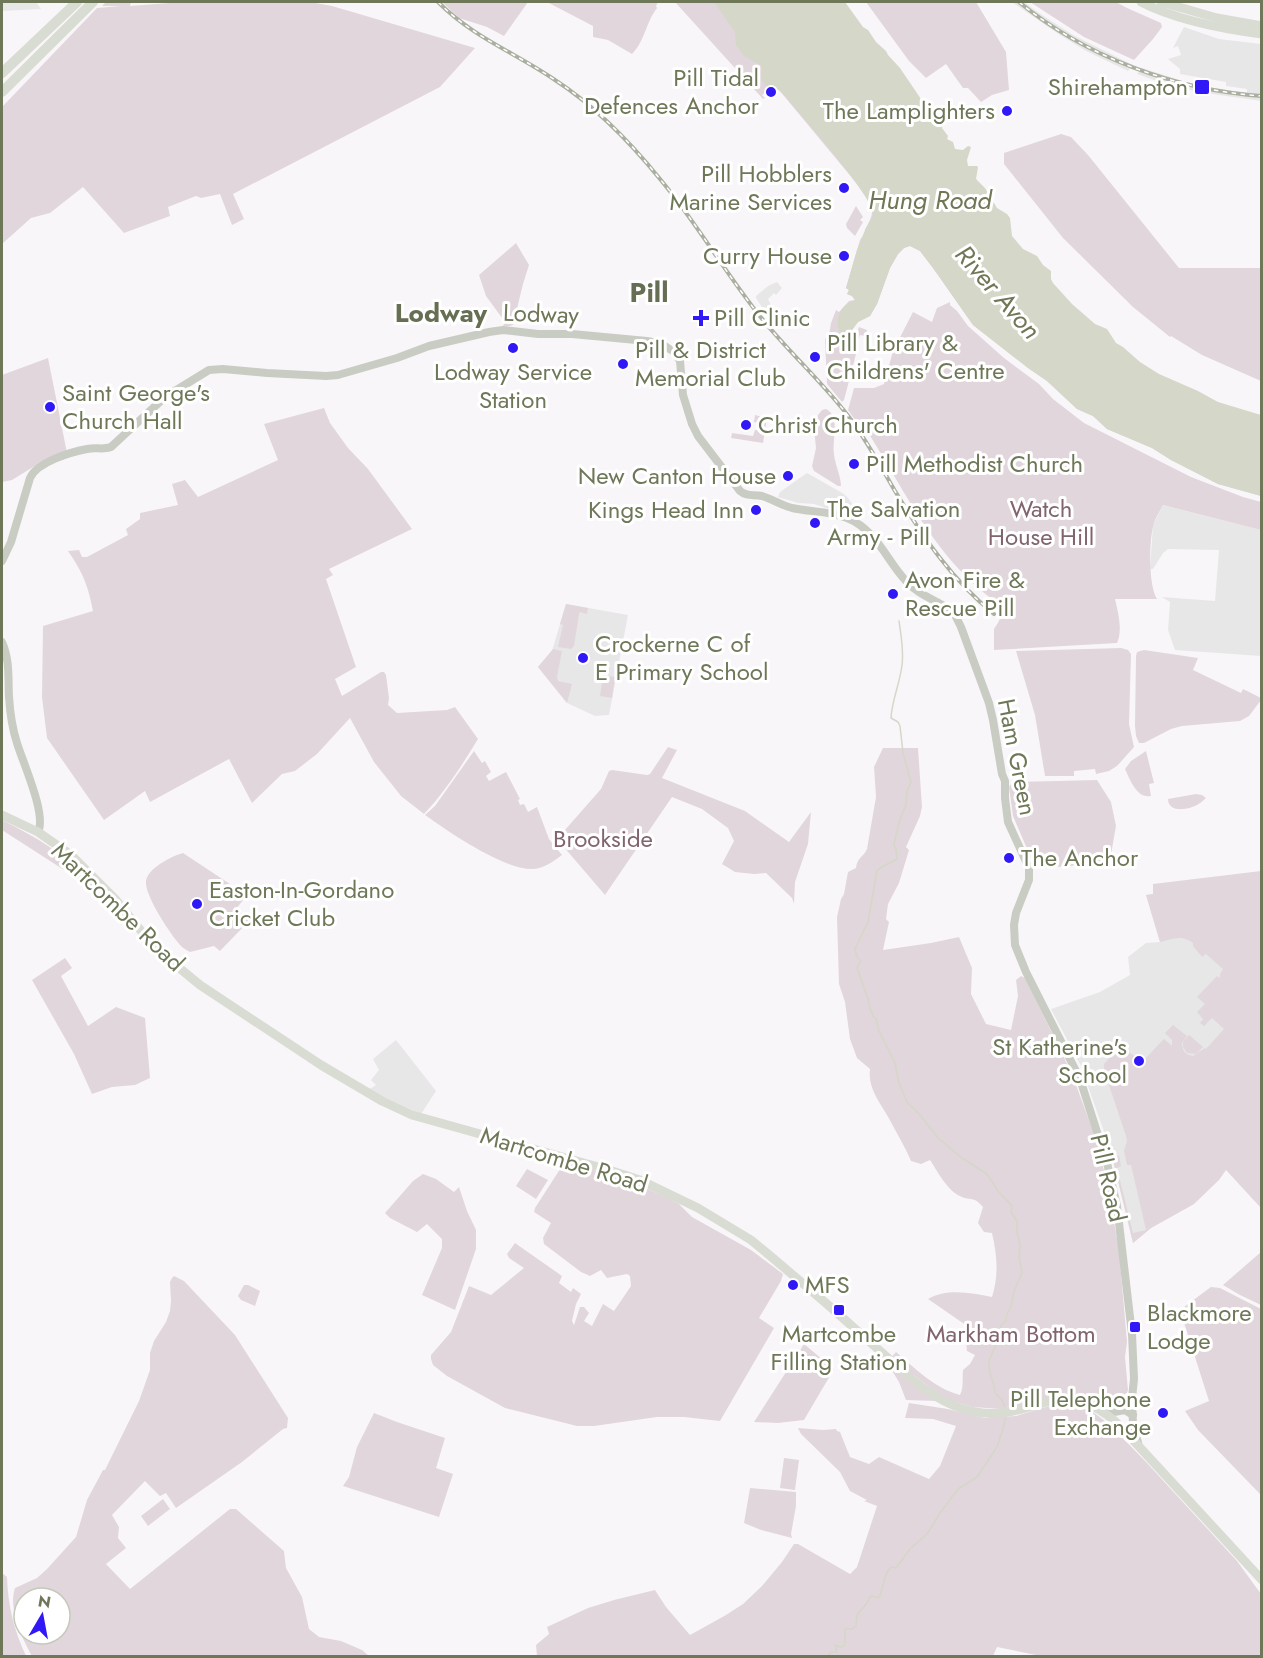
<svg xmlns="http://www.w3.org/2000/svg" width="1263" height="1658" viewBox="0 0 1263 1658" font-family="Jost,sans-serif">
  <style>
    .built { fill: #e8e7e7 }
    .green { fill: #e1d6db; fill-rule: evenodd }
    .water { fill: #d5d7c9 }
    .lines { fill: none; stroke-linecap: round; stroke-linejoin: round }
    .stream { stroke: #d5d7c9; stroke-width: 1.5 }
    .tertiary { stroke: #c9ccc3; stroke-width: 8 }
    .primary { stroke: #d9dcd3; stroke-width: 9 }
    .trunk { stroke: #d9dcd3; stroke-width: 9 }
    .motorway { stroke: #d9dcd3; stroke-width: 10 }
    .rail-casing { stroke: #aaafa0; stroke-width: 4 }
    .rail { stroke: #fff; stroke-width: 1.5; stroke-dasharray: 4.5; stroke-linecap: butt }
    .poi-dot { fill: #3019f6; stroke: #fff; stroke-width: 2 }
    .labels { text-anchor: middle; stroke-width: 6; stroke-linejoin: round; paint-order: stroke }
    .poi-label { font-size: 24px; fill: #6e7858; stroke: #fff; text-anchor: start }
    .street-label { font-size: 24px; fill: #6e7858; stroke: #fff }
    .park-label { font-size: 24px; fill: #81646e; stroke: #fff }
    .water-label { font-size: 26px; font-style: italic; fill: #727656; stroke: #fff }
    .neighbourhood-label { font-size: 26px; font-weight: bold; fill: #666e53; stroke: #fff }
    .quarter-label { font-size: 27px; font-weight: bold; fill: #666e53; stroke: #fff }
  </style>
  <rect width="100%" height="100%" fill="#f9f6f9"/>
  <g class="built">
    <polygon points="2,2 36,2 41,9 2,11"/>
    <polygon points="1012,2 1024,2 1039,13 1073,35 1133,65 1128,71 1086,51 1060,35"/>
    <polygon points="1184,27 1219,39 1261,44 1261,101 1199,92 1165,84 1137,74 1142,68 1195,85 1247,93 1247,89 1226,86 1226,82 1180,74 1180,69 1168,59 1181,55 1178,46 1173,48"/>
    <polygon points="777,282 782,288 776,295 774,293 768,299 771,305 774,307 767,315 756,298 756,296 768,286"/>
    <polygon points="807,473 844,494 849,499 854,507 853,512 848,514 841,513 814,504 798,503 778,497 780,492"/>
    <polygon points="1163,505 1261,530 1261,656 1175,650 1168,630 1170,602 1162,597 1215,601 1219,550 1168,549 1163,553 1153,569 1150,569 1153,525"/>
    <polygon points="566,604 628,615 609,715 595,716 567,703 538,667 552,651"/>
    <polygon points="1261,879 1261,1007 1198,1062 1193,1069 1194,1204 1151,1228 1133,1243 1110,1149 1081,1066 1051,1009 1100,992 1130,975 1128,957 1146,943 1160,942 1146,895"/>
    <polygon points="396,1040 436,1091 421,1114 381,1096 370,1089 376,1085 371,1080 379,1070 373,1059"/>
  </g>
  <g class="green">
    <polygon points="106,2 131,2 130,6 183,2 310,2 332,6 475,48 440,87 233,194 244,219 232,225 220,194 201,198 196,196 168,207 170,216 124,233 83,187 50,213 31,218 2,244 2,107 97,8 121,6 102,6"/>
    <polygon points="442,2 528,2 504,36 487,27 459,18"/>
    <path d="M547,2H658L656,6L657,8C646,22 645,41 632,54L608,40L593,37V26Z"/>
    <path d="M675,2H754L899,232L1261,496L1218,484L1171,460L1152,448L1107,429L1093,416L1077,409L1047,381L1028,368L973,325L933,268L920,251L910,246L904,248L898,254L890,268L877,304L870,316L858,322L847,336L857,333L859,327L867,330L865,336L860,335L854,352L856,354L844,400L842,402L827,384L825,340L826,337L829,335L831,323L836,310L839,312L849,301L855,300L852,296L847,294L849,290L846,288L860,240L865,233V230C876,209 873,212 863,191L779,90L770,89L762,95L765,98L763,99Z"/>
    <polygon points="866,2 976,2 1006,52 1009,90 992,95 981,102 968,88 963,88 946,64 926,78 909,61"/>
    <polygon points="1030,2 1116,2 1127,8 1161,23 1162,27 1153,39 1134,60 1084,37"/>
    <polygon points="1061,134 1071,137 1088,155 1179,268 1261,268 1261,381 1202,355 1171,336 1170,337 1133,307 1063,238 1004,164 1004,153"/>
    <polygon points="856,206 863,217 860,220 863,222 855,236 847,228 846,224"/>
    <polygon points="516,243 529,265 523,284 513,325 506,327 503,326 505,322 486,296 479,275"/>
    <path d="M950,302V305L957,311L968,326L1004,358L1039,384L1053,399L1084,423L1191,477L1243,497L1261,502V530L1163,505C1160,511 1156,517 1154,523C1149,538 1148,585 1157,599H1115C1118,612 1123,630 1117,643L994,650V629L999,621L1002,611L1001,605C939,565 907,495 869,434L866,436L848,410L854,388H874L884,384L893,351L913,312L932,322L937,308Z"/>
    <polygon points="48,358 67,453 38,464 12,480 2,482 2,375"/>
    <path d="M324,408L330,423L348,448L368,469L412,529L329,569L333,575L326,579L356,667L335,679L342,696L381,672H384L386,675L389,698L388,705L397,713L447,710L455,707L478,739C462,765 445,792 424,814L401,796L374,762L350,718L317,754L295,771L282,774L252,803L229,759L150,802L145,791L104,820L47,738L42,697L43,626L93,611C88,585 83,573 68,551L79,550L82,557H87L128,535L126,529L140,519V513L178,505L172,484L185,480L198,497L278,460L264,424Z"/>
    <path d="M826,409C829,411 831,412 832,415C838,427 832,442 834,454C835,465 841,476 841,486H838L814,471L812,466L816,448L814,428L818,415L822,410Z"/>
    <polygon points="755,415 767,418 763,443 731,438 732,433 753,436 755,430 760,430 761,424 754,422"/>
    <polygon points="566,604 588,608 587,614 580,612 579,614 574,646 571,649 558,647 563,625 560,624"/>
    <polygon points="1121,648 1128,650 1131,654 1129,724 1134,747 1117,766 1109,771 1096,774 1095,769 1074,771 1074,776 1045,776 1035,715 1016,651"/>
    <polygon points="553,649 562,651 557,677 558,681 572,684 567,703 538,667"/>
    <polygon points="1144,650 1198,658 1193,670 1241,693 1243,689 1261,698 1261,700 1249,716 1240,721 1182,726 1171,729 1144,743 1139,743 1136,736 1135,726 1136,656 1137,652"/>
    <polygon points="603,675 615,677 612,698 600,696"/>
    <polygon points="668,747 677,750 662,778 745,811 789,842 811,812 808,844 795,882 794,904 792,898 766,873 754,874 735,872 722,864 734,841 728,828 702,809 672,797 605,895 557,839 601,789 609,771 612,770 647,775 650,774"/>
    <path d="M883,748H918L922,807L920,816L906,847L909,850L899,883L888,904L886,919L889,922L883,950L931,943L959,937L972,968L971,994L986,1024L1011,1030L1018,996L1016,980L1021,976L1025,978L1072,1074L1093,1131L1107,1181L1119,1251L1127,1342L1125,1357L1128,1390L1124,1401L1119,1406L1109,1407L1080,1397L1069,1396L1001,1409L972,1407L944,1398L891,1358L896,1352C916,1369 934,1388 960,1395C964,1387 962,1378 963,1370L970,1364L975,1355L967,1351L966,1341L970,1328L928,1299C947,1288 971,1293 992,1297C999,1275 997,1255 992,1233L984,1232L978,1223L983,1207C973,1196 973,1201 962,1197C947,1191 938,1172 930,1160L921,1164L911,1161C906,1149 899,1137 893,1126C885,1108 867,1091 870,1069L857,1058L850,1039L845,1002L839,984L837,917L841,899L844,894L848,872L856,868C858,856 863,858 867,849L876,797L874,767Z"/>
    <path d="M474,751L482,763L485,761L491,772L486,776L489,781L506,772L520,799L518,800L520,805L524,804L528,812L537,807L549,839L562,855C553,862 544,868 533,869C504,870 449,832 425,815L435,806Z"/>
    <path d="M1146,751L1154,783L1149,784L1151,796C1137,799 1130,780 1125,769L1131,761Z"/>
    <polygon points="1097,780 1111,802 1116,826 1110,860 1063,867 1034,865 1013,816 1009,787 1011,784 1016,782"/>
    <path d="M1196,794L1202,795L1206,798C1203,801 1200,803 1197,805C1188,810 1168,813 1168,799Z"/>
    <path d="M2,820C36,837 71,857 95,888H92L2,830Z"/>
    <path d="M183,853L245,894L244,899L236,909L250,920L220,951L214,946L190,952C190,952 183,948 182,947C172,937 144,895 146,881C148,868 172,856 183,853Z"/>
    <path d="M1261,871V1208L1226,1170L1219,1180L1194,1204L1151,1228L1133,1243L1113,1160L1119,1155L1121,1166L1117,1168L1133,1233L1146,1230L1131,1165H1127L1124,1151L1127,1141L1126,1136L1104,1070V1064L1120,1046L1128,1053L1129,1052L1142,1062L1164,1039L1172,1046V1040L1165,1033L1173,1025L1187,1036L1182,1043C1182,1051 1186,1055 1193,1056L1205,1048L1206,1049L1224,1029L1212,1018L1204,1026L1200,1023L1203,1019L1197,1012L1205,1004L1197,997L1217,976L1220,978V974L1223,969L1206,954L1202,957L1193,946V943C1182,934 1172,939 1160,942L1146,895L1153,894V884Z"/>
    <polygon points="65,958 72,968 61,976 88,1026 116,1007 145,1018 150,1078 135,1085 112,1087 92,1094 74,1054 32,980"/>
    <polygon points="1189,1035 1203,1047 1196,1054 1187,1053 1183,1047 1183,1042"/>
    <polygon points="568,1162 639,1185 668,1198 679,1204 692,1217 751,1250 783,1274 781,1281 759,1318 774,1328 720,1421 684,1417 657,1417 594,1426 577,1426 505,1408 447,1376 433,1365 431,1359 431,1355 451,1332 469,1286 491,1295 524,1268 509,1258 507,1254 515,1243 562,1276 559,1283 571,1292 573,1288 581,1294 576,1304 572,1321 574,1325 580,1307 584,1307 589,1313 584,1321 592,1326 603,1304 614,1311 631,1286 630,1276 627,1274 607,1278 601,1270 590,1276 581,1272 544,1244 543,1238 551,1223 534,1212 535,1208 562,1166"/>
    <polygon points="527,1169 548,1180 536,1199 516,1186"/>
    <polygon points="423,1174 436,1179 454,1192 459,1187 467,1211 476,1230 476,1249 455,1310 422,1295 442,1248 442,1239 427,1224 417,1232 390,1218 385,1213 413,1181"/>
    <polygon points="1261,1252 1261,1305 1240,1295 1223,1285"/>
    <path d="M174,1276L184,1281L235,1335L288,1418L287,1428L283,1429L242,1462L176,1508L166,1493L160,1496L145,1481L112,1515L119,1527L118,1538L126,1548L106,1564L130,1589L230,1509H236L284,1551L286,1568L302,1597L309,1629L319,1637L341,1641L362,1650L369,1656H32C22,1638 8,1609 15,1588L37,1578L47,1569L76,1537L87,1500L103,1470H105L139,1401L150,1370V1353L154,1341L166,1322L170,1311L171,1301L170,1282L172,1278ZM24,1598H60V1634H24Z"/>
    <polygon points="244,1285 248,1285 260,1291 255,1306 241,1300 238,1296"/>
    <polygon points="1211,1287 1220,1288 1261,1309 1261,1495 1198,1430 1185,1411 1209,1401 1180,1310"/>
    <polygon points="804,1344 834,1369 804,1420 778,1423 754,1422"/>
    <polygon points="891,1367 938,1401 906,1400 899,1382 891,1369"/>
    <polygon points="909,1403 948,1409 970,1415 985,1418 1016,1416 1049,1406 1050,1409 1056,1405 1066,1404 1079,1406 1093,1412 1109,1424 1147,1463 1237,1561 1261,1594 1261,1656 1041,1656 997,1647 993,1656 537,1656 536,1645 549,1634 547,1627 588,1608 614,1600 655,1590 666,1607 690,1635 726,1615 743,1604 762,1586 782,1562 794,1544 798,1544 850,1574 857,1567 877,1506 864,1501 867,1500 850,1491 840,1472 801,1434 798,1428 823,1430 836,1429 837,1431 840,1432 850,1457 869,1464 879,1457 929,1479 940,1466 956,1426 933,1419 905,1418"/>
    <polygon points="374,1413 397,1422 445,1438 436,1468 453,1474 439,1517 343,1486 349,1477 357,1447"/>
    <polygon points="784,1458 799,1460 795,1490 780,1488"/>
    <polygon points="750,1488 796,1492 796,1506 791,1534 792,1538 761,1530 744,1523"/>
    <polygon points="163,1499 170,1509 148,1526 141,1516"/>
    <path d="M2,1573L7,1577C8,1607 14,1630 26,1656H2Z"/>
  </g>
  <path class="water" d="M714,2H845L863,27L868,30L876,42L886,51L888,55L900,68L925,105L937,117L943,121L942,128L948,136L947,139L953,142L955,149L963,150L968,146L971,147L967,160L968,166H977L978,167L976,179L985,188L997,208L1007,214L1010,218L1012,236L1023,249L1037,256L1043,265L1051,271V279L1053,283L1072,304L1095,324L1107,329L1116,343L1123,347L1140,362L1159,374L1198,391L1218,402L1261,415V496L1218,484L1171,460L1152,448L1107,429L1093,416L1077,409L1047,381L1028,368L973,325L933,268L920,251L910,246L904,248L898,254L890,268L877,304L870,316L858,322L847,337L842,336C832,322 840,304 855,300L852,296L847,294L849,290L846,288L857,250L865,230C867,226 872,219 873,214C875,198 799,114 786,97L779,90L767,87C759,77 761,77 762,66L744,56L736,45L735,32Z"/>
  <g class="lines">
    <g class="stream">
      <path d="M899,621C901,636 904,650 902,665C900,683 892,700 891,718L898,722L900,726L903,753L911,782L907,791L906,805L900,819L894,844L896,849L897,859L880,868L877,871L868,922L855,949L857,957L861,961L858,965L857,968L868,999L870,1008L873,1016L876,1019L879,1031L895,1063L899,1083L907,1102L921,1116L938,1138L962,1158L987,1174L998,1191L1012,1206L1011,1212L1017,1221V1232L1020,1244L1019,1257L1022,1273L1014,1291L1011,1307L1007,1314L1006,1321L1001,1325C1000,1330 1001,1336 999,1340C995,1348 990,1355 989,1363C988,1374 995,1383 995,1393L1002,1400L1005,1407"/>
      <polyline points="828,1656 831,1652 837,1652 835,1645 840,1647 844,1646 845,1642 845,1629 852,1629 856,1626 857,1615 867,1603 870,1597 872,1596 878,1598 880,1596 886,1574 891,1567 896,1568 910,1549 927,1534 940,1513 958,1489 977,1477 997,1447 1003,1429 1006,1415"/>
    </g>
    <g class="tertiary">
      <path d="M2,561L11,542L30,478C37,462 71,452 87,449C96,447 103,450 111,447L165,397L209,370L223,369L267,373L326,376L338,375L397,358L429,346L489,332L503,330L538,334H572L647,341L662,344L674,352L680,361L683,395L692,424L698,436L740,491C747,497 753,494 762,496C772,499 781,505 792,508C810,512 829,511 847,518C877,530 886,560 906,581C917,594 935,600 949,609L954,613L961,627L989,703L993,720L1002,774L1005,781V798L1008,822L1029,868V880L1016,913L1014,925L1015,945L1026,972L1080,1079L1107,1163L1117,1206L1132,1334L1134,1379L1132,1398L1133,1425L1139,1446"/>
      <path d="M2,642C10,660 8,678 9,697C10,712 12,728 17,743C23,763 47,815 38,832"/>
      <polyline points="1102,1410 1114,1412 1125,1410 1133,1415"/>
    </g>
    <path class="primary" d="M2,815L38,832L71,855L116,900L155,948L200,985L321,1065L382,1101L412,1115L609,1170L640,1180L698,1208L751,1240L768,1254L827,1304L914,1381C939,1401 967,1416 1000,1413C1017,1412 1033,1405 1050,1401C1078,1395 1102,1408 1121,1427L1262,1580"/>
    <g class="trunk">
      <path d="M1141,2C1176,20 1223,29 1262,34"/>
      <polyline points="1161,2 1217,18 1262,26"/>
    </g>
    <g class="motorway">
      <polyline points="2,73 77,2"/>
      <polyline points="2,92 93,2"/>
    </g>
    <g class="rail-casing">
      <g id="rail">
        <path d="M438,2C474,38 514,52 555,80C595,106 630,142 660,179C696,222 724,271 759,315C788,352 824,383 852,421C868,443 881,467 895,491C923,537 952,580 994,614"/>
        <path d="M1019,2C1086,57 1175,90 1262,96"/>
      </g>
    </g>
    <use href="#rail" class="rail"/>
  </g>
  <g class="poi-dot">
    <rect x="1194" y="79" width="16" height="16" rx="3"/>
    <circle cx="771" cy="92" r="6"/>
    <circle cx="1007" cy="111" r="6"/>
    <circle cx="844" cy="188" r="6"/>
    <circle cx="844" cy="256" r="6"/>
    <path d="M698 309h6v6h6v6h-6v6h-6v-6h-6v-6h6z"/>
    <circle cx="513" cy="348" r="6"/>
    <circle cx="815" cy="357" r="6"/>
    <circle cx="623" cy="364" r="6"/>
    <circle cx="50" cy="407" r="6"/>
    <circle cx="746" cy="425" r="6"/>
    <circle cx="854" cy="464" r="6"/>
    <circle cx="788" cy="476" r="6"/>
    <circle cx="756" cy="510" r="6"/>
    <circle cx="815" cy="523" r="6"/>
    <circle cx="893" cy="594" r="6"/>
    <circle cx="583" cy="658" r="6"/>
    <circle cx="1009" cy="858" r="6"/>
    <circle cx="197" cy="904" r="6"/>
    <circle cx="1139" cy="1061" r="6"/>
    <circle cx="793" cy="1285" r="6"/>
    <rect x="833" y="1304" width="12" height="12" rx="3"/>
    <rect x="1129" y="1321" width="12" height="12" rx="3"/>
    <circle cx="1163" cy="1413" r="6"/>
  </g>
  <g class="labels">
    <g class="poi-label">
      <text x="759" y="86" text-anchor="end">Pill Tidal<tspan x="759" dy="28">Defences Anchor</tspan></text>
      <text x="1188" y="95" text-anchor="end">Shirehampton</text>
      <text x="995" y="119" text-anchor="end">The Lamplighters</text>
      <text x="832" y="182" text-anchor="end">Pill Hobblers<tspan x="832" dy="28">Marine Services</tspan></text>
      <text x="832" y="264" text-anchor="end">Curry House</text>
      <text x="714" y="326">Pill Clinic</text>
      <text x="827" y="351">Pill Library &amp;<tspan x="827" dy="28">Childrens' Centre</tspan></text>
      <text x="635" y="358">Pill &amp; District<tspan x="635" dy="28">Memorial Club</tspan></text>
      <text x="513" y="380" text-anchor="middle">Lodway Service<tspan x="513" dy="28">Station</tspan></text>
      <text x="62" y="401">Saint George's<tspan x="62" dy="28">Church Hall</tspan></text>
      <text x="758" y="433">Christ Church</text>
      <text x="866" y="472">Pill Methodist Church</text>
      <text x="776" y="484" text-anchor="end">New Canton House</text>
      <text x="827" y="517">The Salvation<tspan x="827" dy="28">Army - Pill</tspan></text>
      <text x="744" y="518" text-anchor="end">Kings Head Inn</text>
      <text x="905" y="588">Avon Fire &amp;<tspan x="905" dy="28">Rescue Pill</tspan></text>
      <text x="595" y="652">Crockerne C of<tspan x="595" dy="28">E Primary School</tspan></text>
      <text x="1021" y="866">The Anchor</text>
      <text x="209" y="898">Easton-In-Gordano<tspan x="209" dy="28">Cricket Club</tspan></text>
      <text x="1127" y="1055" text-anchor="end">St Katherine's<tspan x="1127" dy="28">School</tspan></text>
      <text x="805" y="1293">MFS</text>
      <text x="1147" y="1321">Blackmore<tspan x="1147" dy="28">Lodge</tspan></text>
      <text x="839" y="1342" text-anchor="middle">Martcombe<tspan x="839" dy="28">Filling Station</tspan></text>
      <text x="1151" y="1407" text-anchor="end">Pill Telephone<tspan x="1151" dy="28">Exchange</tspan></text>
    </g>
    <g class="street-label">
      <text transform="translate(541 314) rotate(2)" y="8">Lodway</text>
      <text transform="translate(1017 757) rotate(79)" y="8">Ham Green</text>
      <text transform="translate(118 907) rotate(44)" y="8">Martcombe Road</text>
      <text transform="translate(564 1160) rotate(17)" y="8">Martcombe Road</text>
      <text transform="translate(1108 1178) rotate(77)" y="8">Pill Road</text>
    </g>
    <g class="park-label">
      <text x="1041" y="517">Watch<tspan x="1041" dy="28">House Hill</tspan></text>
      <text x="603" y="847">Brookside</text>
      <text x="1011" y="1342">Markham Bottom</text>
    </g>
    <g class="water-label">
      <text x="930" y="209">Hung Road</text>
      <text transform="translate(998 292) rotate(49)" y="9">River Avon</text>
    </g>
    <g class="neighbourhood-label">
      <text x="441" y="322">Lodway</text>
    </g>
    <g class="quarter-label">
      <text x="649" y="302">Pill</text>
    </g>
  </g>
  <rect width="1263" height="1658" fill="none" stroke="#6e7858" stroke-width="6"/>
  <g transform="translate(42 1616) rotate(10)"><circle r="28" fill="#ffffff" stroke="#c5c9bc" stroke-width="1.5"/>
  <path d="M0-4.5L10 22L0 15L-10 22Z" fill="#3019f6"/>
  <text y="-9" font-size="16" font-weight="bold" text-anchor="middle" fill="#6e7858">N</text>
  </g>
</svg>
